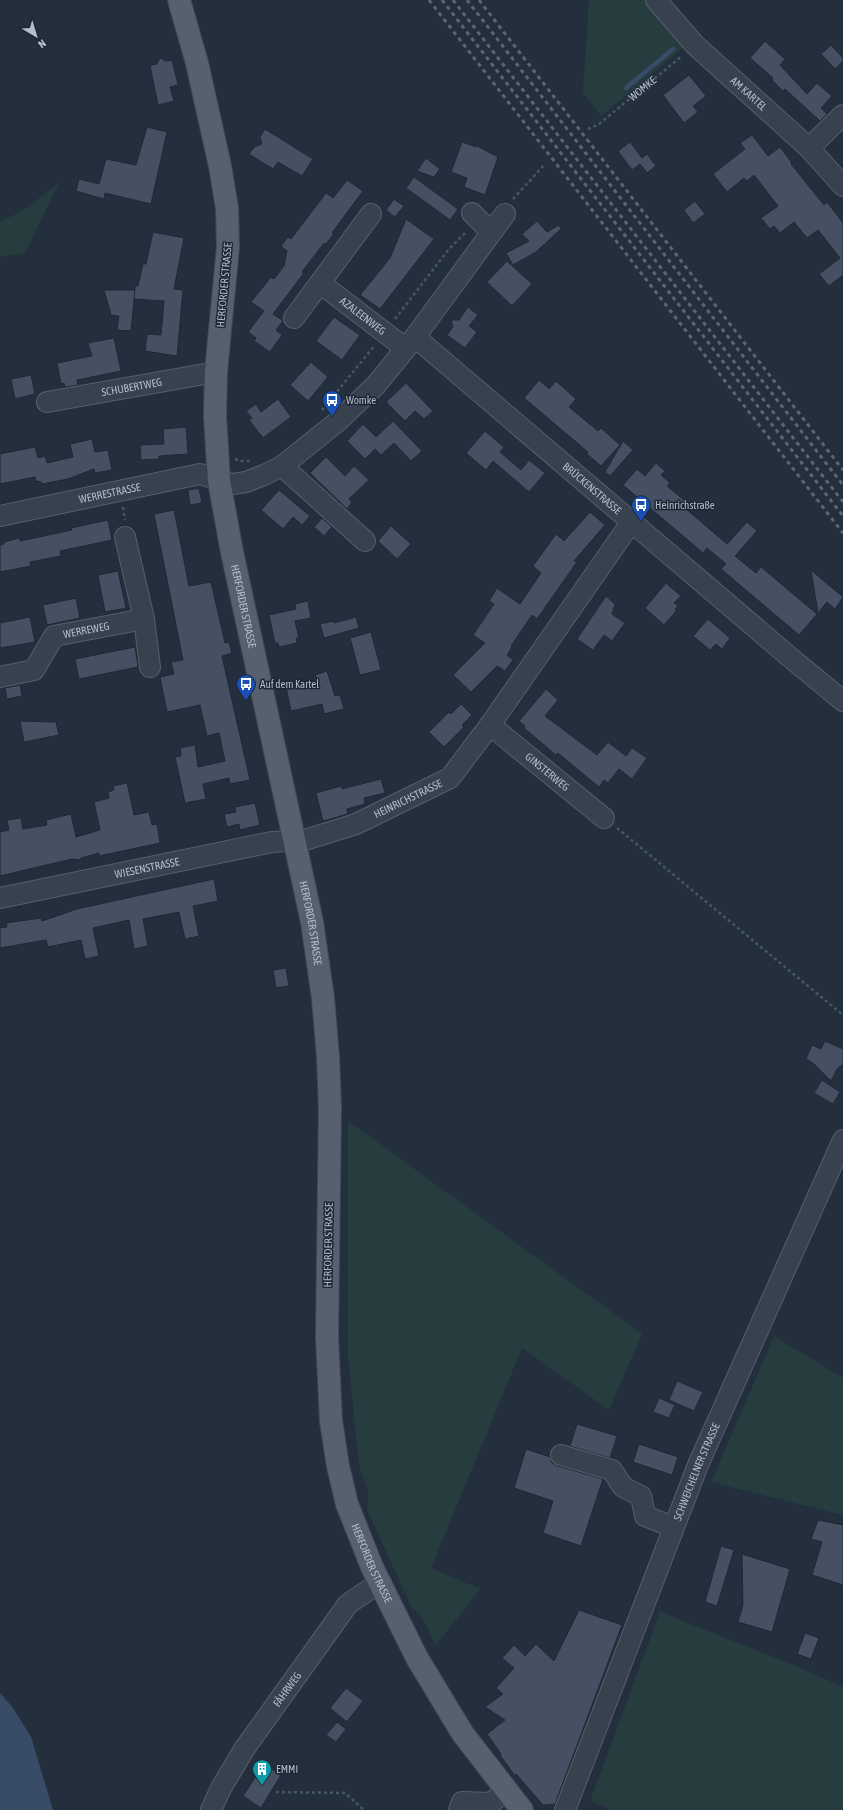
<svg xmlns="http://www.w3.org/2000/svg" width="843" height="1810" viewBox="0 0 843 1810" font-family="'Asap Condensed',sans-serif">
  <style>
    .green { fill: #263c3f }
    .water { fill: #394c67 }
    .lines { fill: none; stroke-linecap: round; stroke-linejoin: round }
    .stream { stroke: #394c67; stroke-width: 4.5 }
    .building { fill: #455162; stroke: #1f2835 }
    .minor-casing { stroke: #565f6c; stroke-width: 22 }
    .major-casing { stroke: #414a57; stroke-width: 24 }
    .path { stroke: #44595c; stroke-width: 2.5; stroke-dasharray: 3 3; stroke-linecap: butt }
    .minor { stroke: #38414e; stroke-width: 20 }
    .major { stroke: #56606e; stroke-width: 22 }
    .rail { stroke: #5a6575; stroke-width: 3; stroke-dasharray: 4 4; stroke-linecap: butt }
    .labels { text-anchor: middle; stroke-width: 3; stroke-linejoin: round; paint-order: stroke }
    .street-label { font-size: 11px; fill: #b4bcc9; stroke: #1d2633 }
    .poi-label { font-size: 11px; fill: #b4bcc9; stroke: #1d2633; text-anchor: start }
  </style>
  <rect width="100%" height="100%" fill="#242f3e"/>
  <g class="green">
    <polygon points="589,0 644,0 684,47 601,116 583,92"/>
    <polygon points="59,183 25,253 0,257 0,222 24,210"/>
    <polygon points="348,1121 642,1334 609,1410 522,1348 431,1568 480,1589 436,1645 421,1615 412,1608 367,1510 368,1492 359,1465 348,1355"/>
    <polygon points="774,1336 843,1378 843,1515 711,1482"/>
    <polygon points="660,1612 786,1662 843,1687 843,1810 611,1810 590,1801"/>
  </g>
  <polygon class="water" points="0,1693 13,1708 31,1737 53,1810 0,1810"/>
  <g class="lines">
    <polyline class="stream" points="626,88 673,49"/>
  </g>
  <g class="building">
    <polygon points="765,41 785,59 780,65 807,94 817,83 832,96 821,108 827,114 820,121 785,89 783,91 772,80 773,78 750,58"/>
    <polygon points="831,45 843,58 843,61 835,69 821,54"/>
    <polygon points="160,58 166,61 172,60 178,85 170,87 174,101 158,105 150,65 157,64"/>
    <polygon points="689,75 706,96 693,106 698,112 684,123 663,95"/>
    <polygon points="147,127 167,132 151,204 105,193 104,199 76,191 79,179 99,184 106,159 136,165"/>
    <polygon points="265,129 313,159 302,176 278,162 273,169 249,154 254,147 262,144 260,137"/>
    <polygon points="752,135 768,156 780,147 792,163 791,164 824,205 827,202 843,223 843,275 829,286 819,274 840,258 818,230 807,238 794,222 780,233 774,226 770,229 761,218 778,206 754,175 747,181 744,178 727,192 713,174 745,149 740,143"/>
    <polygon points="462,142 476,147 477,146 498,157 485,195 464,187 467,178 451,172"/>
    <polygon points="630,142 642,158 647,154 656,166 647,173 640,164 632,170 618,151"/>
    <polygon points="426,158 440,169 434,177 417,171"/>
    <polygon points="414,177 458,209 450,220 406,188"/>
    <polygon points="347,180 363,191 332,233 334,234 325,245 324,243 302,272 304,273 273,314 283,321 276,330 282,335 270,352 254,341 256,338 248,332 264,311 251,302 271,277 274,279 284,266 287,251 281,246 288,237 291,239 326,193 333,198"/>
    <polygon points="394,199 404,206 395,217 386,210"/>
    <polygon points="695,201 705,214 693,223 684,210"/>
    <polygon points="406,219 434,239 380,309 360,295 390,258"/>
    <polygon points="537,221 547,232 559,225 561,229 536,252 513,265 506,253 529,241 522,234"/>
    <polygon points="153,232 184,238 174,289 183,290 177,356 145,351 147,334 161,335 164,301 134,299 135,286 138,286 143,264 146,264"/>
    <polygon points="507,261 532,284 512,306 487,282"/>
    <polygon points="104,290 135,290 131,331 117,330 119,316 111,315"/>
    <polygon points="468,307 478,315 469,326 477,332 465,348 447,335 453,327 451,320 459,320"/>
    <polygon points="334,317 360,335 342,360 316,341"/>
    <polygon points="114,338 121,371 77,380 78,385 65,387 64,383 61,384 57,363 92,356 88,343"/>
    <polygon points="311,362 328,377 308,401 290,385"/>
    <polygon points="31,375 35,394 15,399 11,379"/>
    <polygon points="539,380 549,389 556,381 576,399 569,407 598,431 601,428 620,445 601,466 586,453 588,452 524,398"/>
    <polygon points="406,383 433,411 424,419 415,411 405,421 386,402"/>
    <polygon points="278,399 291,417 263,438 249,420 252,418 246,411 256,404 261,412"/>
    <polygon points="393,421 422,451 411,461 394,443 381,455 375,449 365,459 347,441 363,424 376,437"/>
    <polygon points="186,427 188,454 159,456 159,459 141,460 140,445 164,444 163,429"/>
    <polygon points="485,431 504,447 500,452 521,470 529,460 545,473 529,492 493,461 486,470 466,453"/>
    <polygon points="92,439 95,452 108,450 112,470 95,473 94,469 68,479 42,484 41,482 36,481 35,477 0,484 0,454 35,447 38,458 45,456 47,463 73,457 70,444"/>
    <polygon points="623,441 633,450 610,476 605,472"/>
    <polygon points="326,457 345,476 354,466 369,480 349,499 352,502 347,509 310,473"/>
    <polygon points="656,463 665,471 661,475 670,483 667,486 690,505 686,509 727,544 747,522 757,531 735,556 756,573 761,567 817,614 799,635 721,569 726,564 707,548 703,553 623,485 637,469 645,476"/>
    <polygon points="199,488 202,503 190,505 188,490"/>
    <polygon points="279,490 310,516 302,525 293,517 283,529 261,510"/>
    <polygon points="174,510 189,586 211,582 225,643 229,642 232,653 222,656 250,780 230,784 229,778 203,784 206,799 185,803 175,757 181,756 180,748 195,745 198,767 225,761 219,733 207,736 200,705 167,712 160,677 174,674 171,662 183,660 154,514"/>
    <polygon points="590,512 605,525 574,561 577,562 537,619 532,615 511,646 512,647 507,655 513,660 505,671 497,666 471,692 453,675 485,643 473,635 494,604 489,601 497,588 520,604 541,573 533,566 556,534 564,541"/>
    <polygon points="322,518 332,527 324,536 314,527"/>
    <polygon points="108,520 112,540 60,551 61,556 30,562 31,566 0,572 0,545 4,544 4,542 20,538 20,541 72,530 71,528"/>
    <polygon points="391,526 411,544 397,559 378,541"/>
    <polygon points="811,570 843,597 835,609 827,602 818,613"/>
    <polygon points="118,571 126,608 105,612 98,575"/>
    <polygon points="666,583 681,596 674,603 678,606 675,609 677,610 664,625 645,608"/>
    <polygon points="606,596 615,604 612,614 625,623 612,641 604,635 593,650 577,639"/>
    <polygon points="76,598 80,618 47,625 43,605"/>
    <polygon points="308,601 311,618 295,621 299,638 296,638 297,643 279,647 278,643 275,643 269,615 296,609 295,604"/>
    <polygon points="30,617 35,642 0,648 0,623"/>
    <polygon points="356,617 359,628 324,638 320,624 334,621 334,623"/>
    <polygon points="708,619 730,638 722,649 716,644 710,650 693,636"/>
    <polygon points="371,632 381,670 360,675 350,638"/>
    <polygon points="135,647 138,667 79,679 75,659"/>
    <polygon points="327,671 335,696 340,695 344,709 324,714 322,704 291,711 286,687 317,680 315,675"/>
    <polygon points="20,685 22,696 7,699 5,688"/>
    <polygon points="546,689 558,700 545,716 597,755 608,742 626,756 632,748 647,758 632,779 619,769 608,783 604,780 599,787 558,753 556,755 524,728 525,726 519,721"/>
    <polygon points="461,704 472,715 462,725 464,727 444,747 429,732 449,712 451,714"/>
    <polygon points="20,721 56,722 59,735 24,742"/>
    <polygon points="381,779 385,793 364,798 365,804 347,809 348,814 323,821 316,793 341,786 342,789"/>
    <polygon points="127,783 134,815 149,812 152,825 157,824 160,843 99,856 99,853 81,858 80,860 72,859 0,876 0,832 9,830 7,820 21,818 23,829 47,825 46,820 71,814 76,837 100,830 94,802 109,798 108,792 114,790 113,786"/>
    <polygon points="255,803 260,825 240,830 239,824 227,827 224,814 236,812 235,807"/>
    <polygon points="214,879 218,901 193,906 199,936 185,939 179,912 143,919 148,946 134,949 129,920 93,928 99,956 85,959 81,940 48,947 46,940 0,948 0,928 7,927 6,923 41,918 42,921 77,909"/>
    <polygon points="286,968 289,986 276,988 273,970"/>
    <polygon points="825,1041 843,1049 843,1064 837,1069 831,1081 813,1063 806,1059 812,1045 821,1049"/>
    <polygon points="822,1080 840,1092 833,1104 814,1093"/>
    <polygon points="677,1381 703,1392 694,1411 669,1400"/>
    <polygon points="659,1398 675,1405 669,1418 653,1412"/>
    <polygon points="577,1424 617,1436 610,1458 570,1446"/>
    <polygon points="639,1444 678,1457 672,1475 633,1462"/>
    <polygon points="526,1449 550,1457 552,1463 558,1466 603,1479 581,1546 543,1533 553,1501 514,1488"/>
    <polygon points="818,1520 843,1525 843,1585 812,1575 822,1542 811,1539"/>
    <polygon points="721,1546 734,1550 717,1606 705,1602"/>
    <polygon points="742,1554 790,1569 772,1632 738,1622 743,1605"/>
    <polygon points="579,1610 622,1625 555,1804 543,1805 516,1774 515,1776 500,1755 501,1754 487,1734 505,1720 485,1707 503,1694 496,1688 514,1668 502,1658 514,1645 525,1656 536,1644 554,1661"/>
    <polygon points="805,1633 819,1638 811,1659 797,1654"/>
    <polygon points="346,1688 363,1701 347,1722 330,1708"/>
    <polygon points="337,1722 346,1729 336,1742 326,1735"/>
    <polygon points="264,1764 281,1775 261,1808 243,1796"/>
  </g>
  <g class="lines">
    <g class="minor-casing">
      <g id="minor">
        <path id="s2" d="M656,0L695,45L809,148L843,186"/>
        <polyline points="809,148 843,115"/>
        <polyline points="472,213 491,232"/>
        <path id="s3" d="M320,283L405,348"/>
        <polyline points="294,318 371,214"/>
        <path id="s4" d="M415,337L792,659L843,701"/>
        <path id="s5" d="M47,402L216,372"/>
        <polyline points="282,466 365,541"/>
        <path id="s6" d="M0,516L200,474L232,484L246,482L264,475L282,466L337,422L376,385L415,337L505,214"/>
        <polyline points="125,537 144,619 150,667"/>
        <path id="s7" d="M0,677L34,670L54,636L144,619"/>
        <path id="s8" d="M490,725L604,818"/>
        <path id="s9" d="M0,898L272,842L305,840L356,824L450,778L490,725L632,521"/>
        <polyline points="561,1455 612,1470 623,1487 641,1496 645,1516 673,1527"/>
        <path id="s10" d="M211,1810L221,1788L245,1748L348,1604L379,1583"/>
        <polyline points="459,1810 462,1802 491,1803 506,1790"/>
        <path id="s11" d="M565,1810L698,1465L843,1140"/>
      </g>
    </g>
    <g class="major-casing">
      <g id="major">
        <path id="s12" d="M179,0L197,63L220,166L227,208L228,247L216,372L215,416L219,481L232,552L312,922L323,998L328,1057L330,1109L327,1337L331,1421L338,1466L347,1504L372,1567L417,1658L463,1734L522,1810"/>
      </g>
    </g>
    <g class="path">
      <path id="s1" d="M588,129L599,124L682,56"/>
      <polyline points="513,199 545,164"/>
      <polyline points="395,319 449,249 466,232"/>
      <polyline points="322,410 375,345"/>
      <polyline points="235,459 241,461 250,461"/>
      <polyline points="123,507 125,520"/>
      <polyline points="617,828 843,1015"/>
      <polyline points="276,1792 345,1793 364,1810"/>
    </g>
    <use href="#minor" class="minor"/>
    <use href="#major" class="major"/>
    <g class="rail">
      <polyline points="429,0 843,533"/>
      <polyline points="442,0 843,516"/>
      <polyline points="453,0 843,502"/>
      <polyline points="467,0 843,485"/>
      <polyline points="479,0 843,470"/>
    </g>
  </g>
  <defs>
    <g id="bus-pin" transform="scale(1)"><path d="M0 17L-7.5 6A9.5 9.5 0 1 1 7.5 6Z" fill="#1a4fb4" stroke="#1d2633"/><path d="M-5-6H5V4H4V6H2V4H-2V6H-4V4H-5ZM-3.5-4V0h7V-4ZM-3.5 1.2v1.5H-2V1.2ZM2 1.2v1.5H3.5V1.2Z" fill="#fff"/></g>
    <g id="building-pin" transform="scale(1)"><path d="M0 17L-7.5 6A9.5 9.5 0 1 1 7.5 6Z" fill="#0f9aa8" stroke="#1d2633"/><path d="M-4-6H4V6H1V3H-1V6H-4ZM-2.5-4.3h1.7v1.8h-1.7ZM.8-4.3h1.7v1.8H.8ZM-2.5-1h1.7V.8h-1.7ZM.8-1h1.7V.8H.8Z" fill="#fff"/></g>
  </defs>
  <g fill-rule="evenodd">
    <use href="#bus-pin" x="332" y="400"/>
    <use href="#bus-pin" x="641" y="505"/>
    <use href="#bus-pin" x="246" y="684"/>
    <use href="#building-pin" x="262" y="1769"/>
  </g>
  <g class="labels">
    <g class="street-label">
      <text dy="4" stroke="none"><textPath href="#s1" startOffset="68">WOMKE</textPath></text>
      <text dy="4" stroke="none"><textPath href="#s2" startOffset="132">AM KARTEL</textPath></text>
      <text transform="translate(224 285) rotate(-85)" y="4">HERFORDER STRASSE</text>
      <text dy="4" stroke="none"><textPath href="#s3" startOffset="54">AZALEENWEG</textPath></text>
      <text dy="4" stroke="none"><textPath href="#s5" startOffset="86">SCHUBERTWEG</textPath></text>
      <text dy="4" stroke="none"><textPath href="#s4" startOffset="233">BRÜCKENSTRASSE</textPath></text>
      <text dy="4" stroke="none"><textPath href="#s6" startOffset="112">WERRESTRASSE</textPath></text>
      <text dy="4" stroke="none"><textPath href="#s12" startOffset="615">HERFORDER STRASSE</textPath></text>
      <text dy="4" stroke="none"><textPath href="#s7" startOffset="107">WERREWEG</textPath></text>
      <text dy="4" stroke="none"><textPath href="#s8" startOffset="74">GINSTERWEG</textPath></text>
      <text dy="4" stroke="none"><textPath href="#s9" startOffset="422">HEINRICHSTRASSE</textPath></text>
      <text dy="4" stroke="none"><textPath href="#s9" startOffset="150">WIESENSTRASSE</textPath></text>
      <text dy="4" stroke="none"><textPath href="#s12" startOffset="939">HERFORDER STRASSE</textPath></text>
      <text transform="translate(328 1245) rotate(-89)" y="4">HERFORDER STRASSE</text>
      <text dy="4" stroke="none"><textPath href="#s11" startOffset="363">SCHWEICHELNER STRASSE</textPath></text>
      <text dy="4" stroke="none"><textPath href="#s12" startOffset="1587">HERFORDER STRASSE</textPath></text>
      <text dy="4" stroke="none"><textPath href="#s10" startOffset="143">FÄHRWEG</textPath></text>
    </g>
    <g class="poi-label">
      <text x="346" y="404">Womke</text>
      <text x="655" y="509">Heinrichstraße</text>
      <text x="260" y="688">Auf dem Kartel</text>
      <text x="276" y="1773">EMMI</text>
    </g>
  </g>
  <g transform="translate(36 36) rotate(142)" stroke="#1d2633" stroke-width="3" paint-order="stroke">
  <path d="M0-3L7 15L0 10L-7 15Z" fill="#b4bcc9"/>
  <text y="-6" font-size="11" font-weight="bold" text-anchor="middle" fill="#b4bcc9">N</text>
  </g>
</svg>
